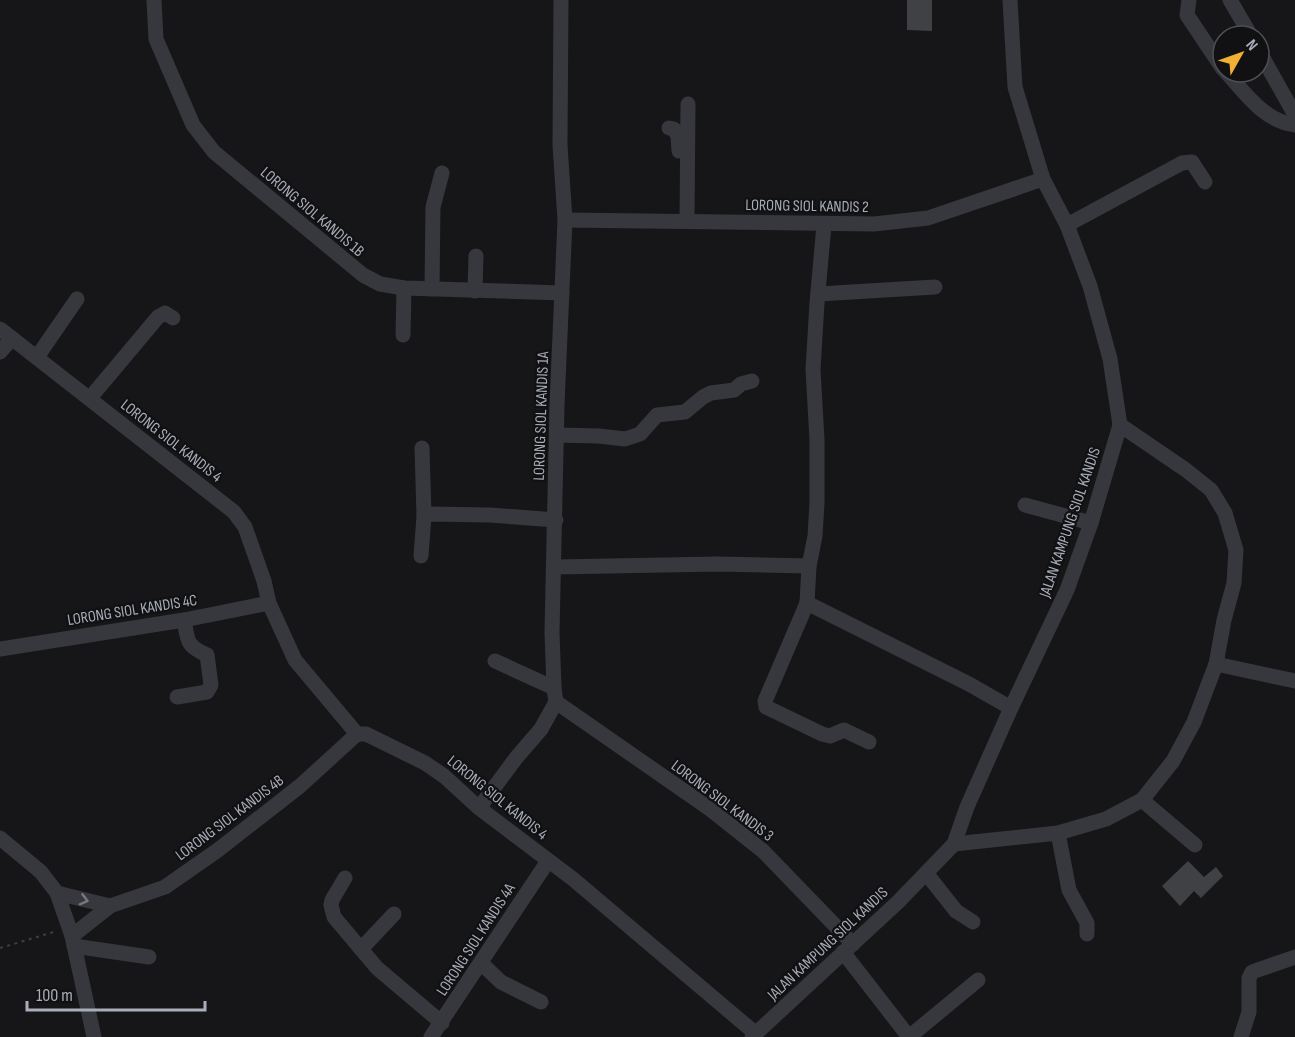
<svg xmlns="http://www.w3.org/2000/svg" width="1295" height="1037" viewBox="0 0 1295 1037" font-family="'Sofia Sans Condensed',sans-serif">
  <style>
    .building { fill: #404145 }
    .lines { fill: none; stroke-linecap: round; stroke-linejoin: round }
    .path { stroke: #3d3f44; stroke-width: 2; stroke-dasharray: 3 4.5; stroke-linecap: butt }
    .minor { stroke: #37383d; stroke-width: 15 }
    .oneway { stroke: #757881 }
    .labels { text-anchor: middle; stroke-width: 4.5; stroke-linejoin: round; paint-order: stroke }
    .street-label { font-size: 16px; fill: #a8adb8; stroke: #111113 }
  </style>
  <rect width="100%" height="100%" fill="#161618"/>
  <g class="building">
    <polygon points="907,0 932,0 932,31 907,30"/>
    <polygon points="1188,861 1204,877 1216,867 1223,876 1201,898 1194,891 1180,906 1162,886"/>
  </g>
  <g class="lines">
    <polyline class="path" points="0,948 57,931"/>
    <g class="minor">
      <polyline points="154,0 156,39 193,125 214,152 363,275 380,284 404,288 562,293"/>
      <polyline points="1189,0 1187,15 1223,69"/>
      <polyline points="1230,0 1251,36"/>
      <polyline points="1259,51 1295,115"/>
      <path d="M1226,72C1246,94 1264,121 1295,125"/>
      <polyline points="669,128 674,129 678,136 679,151"/>
      <polyline points="565,220 874,224 928,218 1043,179"/>
      <polyline points="687,221 688,104"/>
      <polyline points="824,225 817,303 813,369 817,440 817,503 815,536 809,566 807,603 969,684 1011,708"/>
      <polyline points="1067,225 1182,163 1192,162 1205,182"/>
      <polyline points="432,289 433,207 442,173"/>
      <polyline points="475,291 476,256"/>
      <polyline points="818,294 935,287"/>
      <polyline points="0,329 234,512 245,527 264,581 269,603 295,660 357,734 366,734 425,763 444,776 479,808 573,879 755,1033"/>
      <polyline points="403,335 404,288"/>
      <polyline points="0,352 12,338"/>
      <polyline points="37,357 77,299"/>
      <polyline points="90,398 158,317 165,313 173,318"/>
      <polyline points="557,435 599,436 625,439 640,434 657,415 685,412 703,397 711,393 734,390 741,384 752,381"/>
      <polyline points="422,448 424,516"/>
      <polyline points="1025,505 1091,523"/>
      <polyline points="421,556 424,516 430,514 490,515 556,520"/>
      <polyline points="555,567 718,564 809,566"/>
      <polyline points="807,603 765,701 766,707 822,734 830,736 844,730 869,742"/>
      <polyline points="0,649 184,620 269,603"/>
      <polyline points="495,661 554,688"/>
      <polyline points="1216,664 1295,681"/>
      <path d="M177,697L207,692L211,685L207,655C186,646 188,641 184,620"/>
      <polyline points="556,702 710,809 763,851 853,944"/>
      <polyline points="1142,800 1195,845"/>
      <polyline points="479,808 516,758 541,729 556,702 554,688 552,632 557,405 565,220 560,145 561,0"/>
      <polyline points="1058,833 1069,890 1087,923 1087,934"/>
      <polyline points="0,838 41,872 57,893 72,936 94,1037"/>
      <polyline points="954,844 1058,833 1106,819 1142,800 1173,761 1194,722 1216,664 1224,620 1234,583 1236,550 1225,513 1211,490 1186,470 1120,425"/>
      <polyline points="926,873 956,911 973,922"/>
      <polyline points="345,878 332,900 331,905 334,917 377,968 442,1023"/>
      <polyline points="57,893 110,906"/>
      <polyline points="72,936 110,906 165,887 218,850 300,786 357,734"/>
      <polyline points="74,946 149,957"/>
      <polyline points="361,949 394,914"/>
      <polyline points="843,952 909,1037"/>
      <polyline points="481,963 501,982 541,1002"/>
      <polyline points="431,1037 548,861"/>
      <polyline points="752,1037 898,902 954,844 967,807 1011,708 1067,590 1091,523 1120,425 1110,359 1090,286 1067,225 1043,179 1015,87 1010,0"/>
      <polyline points="909,1037 978,980"/>
      <polyline points="1241,1037 1249,1012 1249,978 1252,972 1295,957"/>
    </g>
  </g>
  <defs><path id="oneway-chevron" d="M-2-3.5L2.5 0L-2 3.5" fill="none" stroke-width="1.6" stroke-linecap="round" stroke-linejoin="round" transform="scale(1.5)"/></defs>
  <use class="oneway" href="#oneway-chevron" transform="translate(84 900) rotate(14)"/>
  <g class="labels">
    <g class="street-label">
      <text transform="translate(807 205) rotate(1)" y="6">LORONG SIOL KANDIS 2</text>
      <text transform="translate(313 211) rotate(40)" y="6">LORONG SIOL KANDIS 1B</text>
      <text transform="translate(540 416) rotate(-88)" y="6">LORONG SIOL KANDIS 1A</text>
      <text transform="translate(172 440) rotate(38)" y="6">LORONG SIOL KANDIS 4</text>
      <text transform="translate(1069 522) rotate(-71)" y="6">JALAN KAMPUNG SIOL KANDIS</text>
      <text transform="translate(132 609) rotate(-9)" y="6">LORONG SIOL KANDIS 4C</text>
      <text transform="translate(498 797) rotate(39)" y="6">LORONG SIOL KANDIS 4</text>
      <text transform="translate(723 800) rotate(37)" y="6">LORONG SIOL KANDIS 3</text>
      <text transform="translate(229 817) rotate(-37)" y="6">LORONG SIOL KANDIS 4B</text>
      <text transform="translate(475 939) rotate(-57)" y="6">LORONG SIOL KANDIS 4A</text>
      <text transform="translate(827 943) rotate(-43)" y="6">JALAN KAMPUNG SIOL KANDIS</text>
    </g>
  </g>
  <g transform="translate(1241 54) rotate(50)"><circle r="28" fill="#111113" stroke="#4d4f55" stroke-width="1.5"/>
  <path d="M0-4.5L10 22L0 15L-10 22Z" fill="#f2b134"/>
  <text y="-9" font-size="16" font-weight="bold" text-anchor="middle" fill="#a8adb8">N</text>
  </g>
  <path d="M27 1001v9h178v-9" fill="none" stroke="#a8adb8" stroke-width="3"/>
  <text x="36" y="1001" font-size="18" fill="#a8adb8" stroke="#111113" stroke-width="4.5" paint-order="stroke">100 m</text>
</svg>
